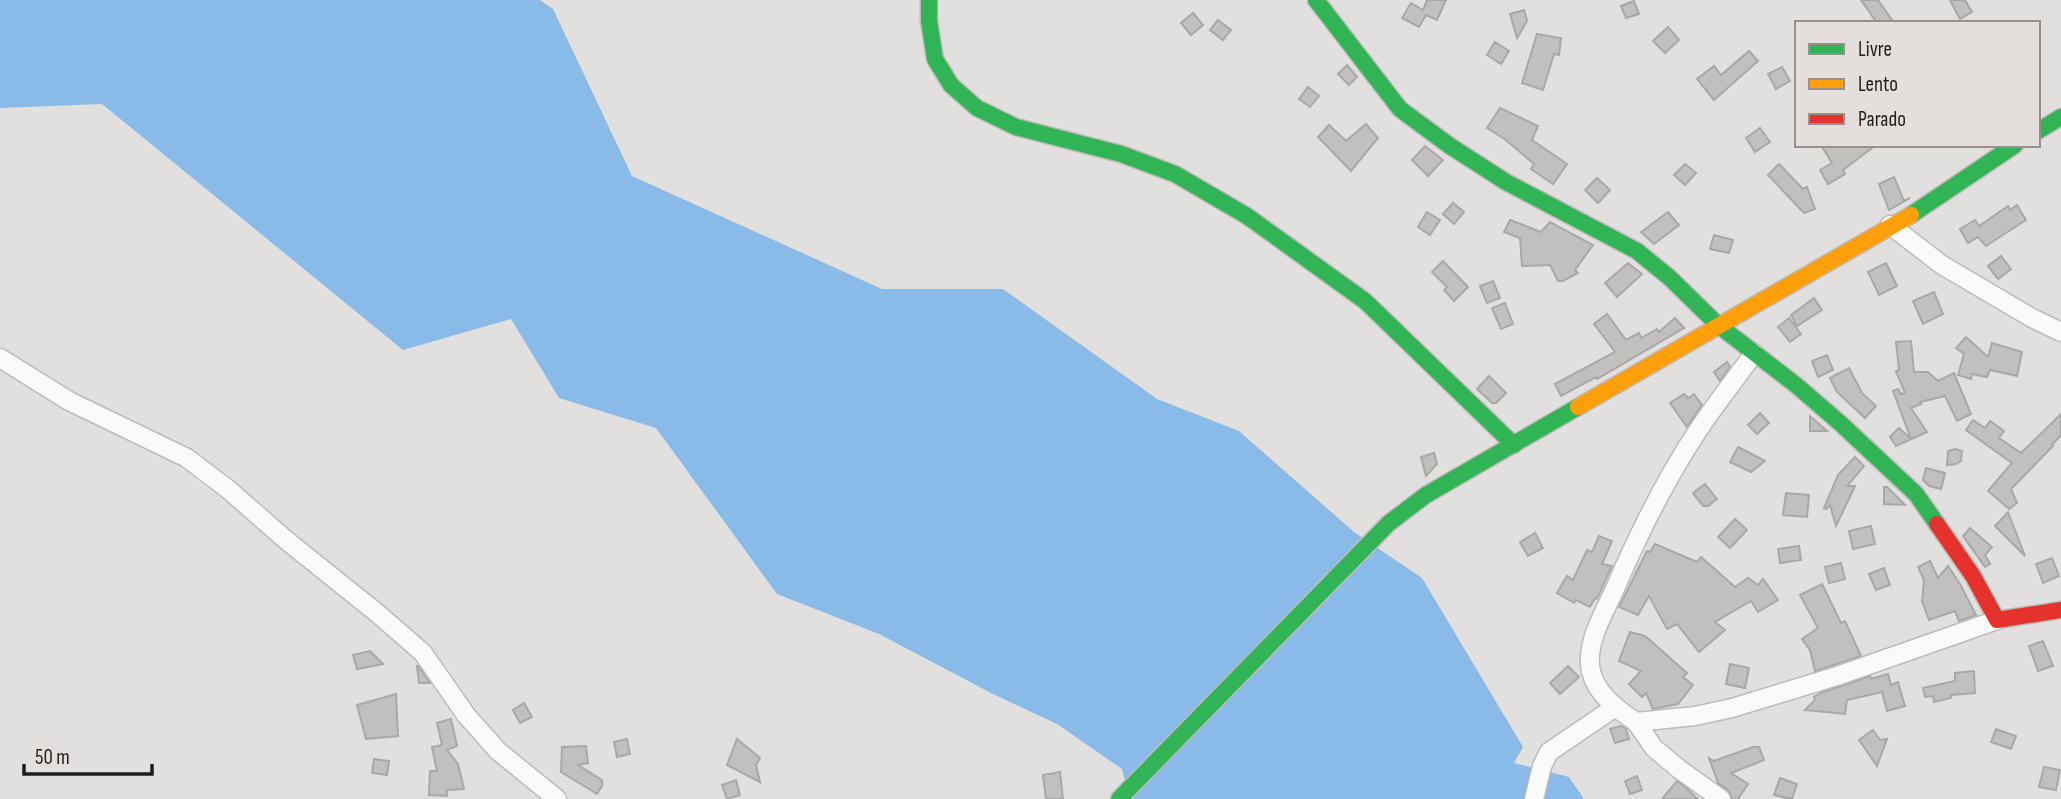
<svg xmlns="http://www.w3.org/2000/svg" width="2061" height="799" viewBox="0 0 2061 799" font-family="'Sofia Sans Condensed',sans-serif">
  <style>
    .water { fill: #89bae8 }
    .building { fill: #c2c0be; stroke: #aaa8a7; stroke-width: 2 }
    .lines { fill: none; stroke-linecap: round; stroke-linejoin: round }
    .street-casing { stroke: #bcbbb9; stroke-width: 21 }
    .fast-casing { stroke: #bcbbb9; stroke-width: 19 }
    .slow-casing { stroke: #bcbbb9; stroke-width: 19 }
    .jam-casing { stroke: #bcbbb9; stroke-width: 19 }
    .street { stroke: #fbfafa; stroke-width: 18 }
    .fast { stroke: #30b455; stroke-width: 16 }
    .slow { stroke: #ff9f0a; stroke-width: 16 }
    .jam { stroke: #e5322d; stroke-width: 16 }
  </style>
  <rect width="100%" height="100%" fill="#e2e0de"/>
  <polygon class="water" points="0,0 540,0 553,9 632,176 882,289 1003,289 1157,399 1239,431 1354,532 1422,578 1523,747 1514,763 1569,777 1584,799 1130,799 1122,769 1057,724 993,694 879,634 777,594 656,428 559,398 511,319 403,350 102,104 0,108"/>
  <g class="building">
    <polygon points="1427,0 1446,0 1437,20 1426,15 1419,27 1402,18 1411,3 1423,10"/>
    <polygon points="1861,0 1878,0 1894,23 1877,23"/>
    <polygon points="1950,0 1965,0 1972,12 1960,19"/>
    <polygon points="1634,1 1639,14 1626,18 1621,6"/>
    <polygon points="1524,10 1527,21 1517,38 1510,14"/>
    <polygon points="1193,13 1203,25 1191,35 1181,23"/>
    <polygon points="1218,20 1231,30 1223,40 1210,30"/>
    <polygon points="1668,27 1679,40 1665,53 1653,41"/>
    <polygon points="1537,34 1561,38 1559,55 1554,54 1543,90 1522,83"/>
    <polygon points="1495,42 1509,51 1501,64 1487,55"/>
    <polygon points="1749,51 1758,61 1714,100 1697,79 1714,66 1721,75"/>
    <polygon points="1347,65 1357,77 1349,85 1338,74"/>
    <polygon points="1782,67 1790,81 1776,89 1768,74"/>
    <polygon points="1308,87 1319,96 1310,107 1299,99"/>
    <polygon points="1500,108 1538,126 1532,140 1567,164 1553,184 1531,169 1534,164 1506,140 1487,128"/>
    <polygon points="1366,124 1378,138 1351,171 1318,137 1329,125 1346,141"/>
    <polygon points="1760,128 1770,142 1755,152 1746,138"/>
    <polygon points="1821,145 1876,145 1843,170 1845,174 1828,184 1820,170 1832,163"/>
    <polygon points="1425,146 1443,160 1428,176 1412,160"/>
    <polygon points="1685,164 1696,173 1685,185 1674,175"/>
    <polygon points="1779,164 1803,189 1807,187 1815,209 1804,213 1768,175"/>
    <polygon points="1894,177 1904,201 1910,198 1889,210 1879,184"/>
    <polygon points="1597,178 1610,190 1598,203 1585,190"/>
    <polygon points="1453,203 1464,212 1454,224 1443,214"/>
    <polygon points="2017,205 2026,220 1986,246 1978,237 1968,243 1960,229 1975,220 1979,226 2008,206 2010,210"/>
    <polygon points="1427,212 1440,220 1430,235 1418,227"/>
    <polygon points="1668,212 1679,225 1654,244 1641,232"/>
    <polygon points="1510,220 1541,232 1550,222 1593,245 1575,270 1578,273 1563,281 1558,281 1550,265 1522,266 1520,238 1504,232"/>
    <polygon points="1714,235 1733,240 1729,253 1710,249"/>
    <polygon points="2001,256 2011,269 1998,279 1988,266"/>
    <polygon points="1443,261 1468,287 1454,301 1444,290 1447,287 1432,272"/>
    <polygon points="1628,263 1642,274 1617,297 1605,283"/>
    <polygon points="1886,263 1897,286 1879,295 1868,272"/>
    <polygon points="1493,281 1500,298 1487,303 1480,286"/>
    <polygon points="1934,292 1943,314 1923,324 1913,301"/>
    <polygon points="1814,298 1822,310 1797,326 1791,315"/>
    <polygon points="1505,303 1513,324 1501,329 1492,308"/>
    <polygon points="1607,314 1626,340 1639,333 1641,338 1657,329 1659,332 1675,318 1684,328 1597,379 1596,377 1561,396 1555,384 1615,352 1594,324"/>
    <polygon points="1789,318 1801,334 1790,342 1778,327"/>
    <polygon points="1966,337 1988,357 1992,343 2022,352 2017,376 1990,370 1987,377 1972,374 1971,379 1958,375 1964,354 1956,348"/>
    <polygon points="1911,341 1914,372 1928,372 1938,381 1954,373 1971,414 1957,421 1945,396 1920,402 1921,404 1911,408 1927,432 1896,446 1890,437 1899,428 1911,439 1893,391 1898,389 1901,394 1905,393 1896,371 1899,370 1896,342"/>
    <polygon points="1827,355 1833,370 1818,377 1812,361"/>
    <polygon points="1727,362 1730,366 1720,381 1714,372"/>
    <polygon points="1849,368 1862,393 1876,406 1865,418 1837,392 1830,378"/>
    <polygon points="1489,376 1506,393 1496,403 1492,403 1477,389"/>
    <polygon points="1684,394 1688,398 1694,394 1702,405 1687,427 1670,403"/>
    <polygon points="1760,413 1769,423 1757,434 1748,425"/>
    <polygon points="2061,414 2061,435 2052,445 2053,446 2011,489 2017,503 2009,509 1988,491 2012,463 1966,430 1973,420 1985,428 1990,421 2004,431 1999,438 2021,453"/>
    <polygon points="1810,416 1827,431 1810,431"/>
    <polygon points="1738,447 1765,461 1751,472 1730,462"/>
    <polygon points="1955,449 1962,451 1961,461 1956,464 1947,465 1948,451"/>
    <polygon points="1434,453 1437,464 1426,476 1421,457"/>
    <polygon points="1855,457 1864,466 1847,486 1855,486 1836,526 1830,505 1826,509 1824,508 1838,475"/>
    <polygon points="1926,468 1945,473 1941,489 1929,486 1923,480"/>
    <polygon points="1705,484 1717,499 1708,506 1703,506 1693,493"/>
    <polygon points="1884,487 1887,487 1905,505 1884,504"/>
    <polygon points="1786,493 1809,495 1807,517 1783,515"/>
    <polygon points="2008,512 2025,556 1995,526"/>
    <polygon points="1735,519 1747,530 1730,548 1718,537"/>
    <polygon points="1871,526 1875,544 1853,549 1849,531"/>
    <polygon points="1970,528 1992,547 1985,555 1990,564 1985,567 1963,536"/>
    <polygon points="1535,533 1543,548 1528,556 1520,542"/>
    <polygon points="1599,536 1612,541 1602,564 1612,566 1597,599 1595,598 1590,607 1576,600 1574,603 1557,593 1567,576 1573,580 1587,550 1592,552"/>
    <polygon points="1655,544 1697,562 1701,557 1735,587 1748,578 1758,585 1763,579 1778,600 1758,612 1751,601 1715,622 1725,630 1699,652 1677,624 1667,629 1649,596 1638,615 1619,607 1647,551 1650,552"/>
    <polygon points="1799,546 1801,560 1780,563 1778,549"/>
    <polygon points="2052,558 2059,576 2043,583 2036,564"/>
    <polygon points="1930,561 1938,578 1948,566 1960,584 1976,615 1959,621 1955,611 1929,620 1922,601 1924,580 1918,567"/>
    <polygon points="1841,563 1845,579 1829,583 1825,567"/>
    <polygon points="1884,568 1890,585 1876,590 1869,574"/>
    <polygon points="1822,584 1841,623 1845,621 1861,656 1815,671 1810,650 1802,639 1818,628 1800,595"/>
    <polygon points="1630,632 1645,636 1687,673 1683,677 1693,685 1678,704 1653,709 1646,693 1642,697 1629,684 1641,671 1619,661"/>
    <polygon points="2043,641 2053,666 2038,671 2029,646"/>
    <polygon points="370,651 383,664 357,669 353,655"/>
    <polygon points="1730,664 1749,668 1745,688 1726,684"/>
    <polygon points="417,666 418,666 430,683 419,683"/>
    <polygon points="1568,666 1579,677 1560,694 1550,683"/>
    <polygon points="1974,671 1975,693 1951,695 1951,698 1934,702 1933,696 1925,697 1923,688 1955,681 1955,673"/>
    <polygon points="1888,674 1891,685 1898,682 1905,706 1887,711 1882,692 1847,700 1845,714 1805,710 1815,700 1814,697 1821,693 1870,676 1871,679"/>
    <polygon points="396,694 398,736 366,739 357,705"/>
    <polygon points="524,703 532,717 520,723 513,710"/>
    <polygon points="451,719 457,746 447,750 458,764 464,789 447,790 447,796 429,795 430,771 437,771 432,747 442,745 437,723"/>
    <polygon points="1621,726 1626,729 1629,739 1615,743 1610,729"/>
    <polygon points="1996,729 2016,736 2011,749 1991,742"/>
    <polygon points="1873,730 1880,740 1887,739 1877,766 1859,740"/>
    <polygon points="627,739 630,754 617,757 614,742"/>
    <polygon points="737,739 760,758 756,765 760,782 727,765"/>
    <polygon points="586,746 588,763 578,765 602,780 602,786 597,794 561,772 562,747"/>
    <polygon points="1753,747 1759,747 1764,760 1731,773 1748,784 1738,799 1732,799 1728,790 1718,783 1709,758 1714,761"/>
    <polygon points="374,759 389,761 387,775 372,773"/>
    <polygon points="2044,767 2060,770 2056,790 2039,787"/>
    <polygon points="1060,772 1063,799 1046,799 1043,775"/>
    <polygon points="1637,776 1642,790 1630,794 1625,781"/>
    <polygon points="1780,778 1797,784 1792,799 1774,795"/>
    <polygon points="736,780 740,795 727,799 722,785"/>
    <polygon points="1677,781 1684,786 1698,799 1662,799"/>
  </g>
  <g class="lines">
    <g class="street-casing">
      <g id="street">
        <polyline points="1890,225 1942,265 2032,318 2061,332"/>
        <polyline points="0,358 69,401 187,458 229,490 286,540 377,613 423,653 466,715 498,751 557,799"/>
        <path d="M1636,722C1618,710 1596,694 1591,671C1585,644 1603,615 1614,591C1637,537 1663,484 1695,435C1713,407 1735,380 1754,353"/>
        <polyline points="1534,799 1542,766 1549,752 1614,708"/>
        <polyline points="1721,799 1679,769 1654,748 1636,722 1695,716 1732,708 1837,676 1997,620"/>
      </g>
    </g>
    <g class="fast-casing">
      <g id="fast">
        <polyline points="929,0 929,21 935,59 951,85 977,108 1016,127 1121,154 1175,174 1247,216 1365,301 1514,445"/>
        <polyline points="1316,0 1400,109 1450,146 1506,182 1637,251 1670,278 1718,325 1796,385 1840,423 1916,494 1937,524"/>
        <polyline points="2038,131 2061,117"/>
        <polyline points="1911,215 2015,145"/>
        <polyline points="1119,799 1389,523 1426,495 1578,407"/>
      </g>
    </g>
    <g class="slow-casing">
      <polyline id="slow" points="1578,407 1911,215"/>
    </g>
    <g class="jam-casing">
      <polyline id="jam" points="1937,524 1973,576 1997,620 2061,610"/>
    </g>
    <use href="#street" class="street"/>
    <use href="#fast" class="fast"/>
    <use href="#slow" class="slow"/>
    <use href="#jam" class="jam"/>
  </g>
  <rect x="1795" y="21" width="245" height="126" fill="#e4dfdc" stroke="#95918f" stroke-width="2"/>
  <rect x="1809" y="44" width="35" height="10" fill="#30b455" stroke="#95918f" stroke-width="2"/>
  <text x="1858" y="56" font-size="21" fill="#1f1d1c">Livre</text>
  <rect x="1809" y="79" width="35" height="10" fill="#ff9f0a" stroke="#95918f" stroke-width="2"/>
  <text x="1858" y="91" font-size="21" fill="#1f1d1c">Lento</text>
  <rect x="1809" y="114" width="35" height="10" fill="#e5322d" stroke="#95918f" stroke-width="2"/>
  <text x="1858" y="126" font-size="21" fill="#1f1d1c">Parado</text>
  <path d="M24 764v10h128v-10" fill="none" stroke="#1f1d1c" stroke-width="3.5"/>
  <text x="35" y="764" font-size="21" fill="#1f1d1c" stroke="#e4dfdc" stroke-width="5" paint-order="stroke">50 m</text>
</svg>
